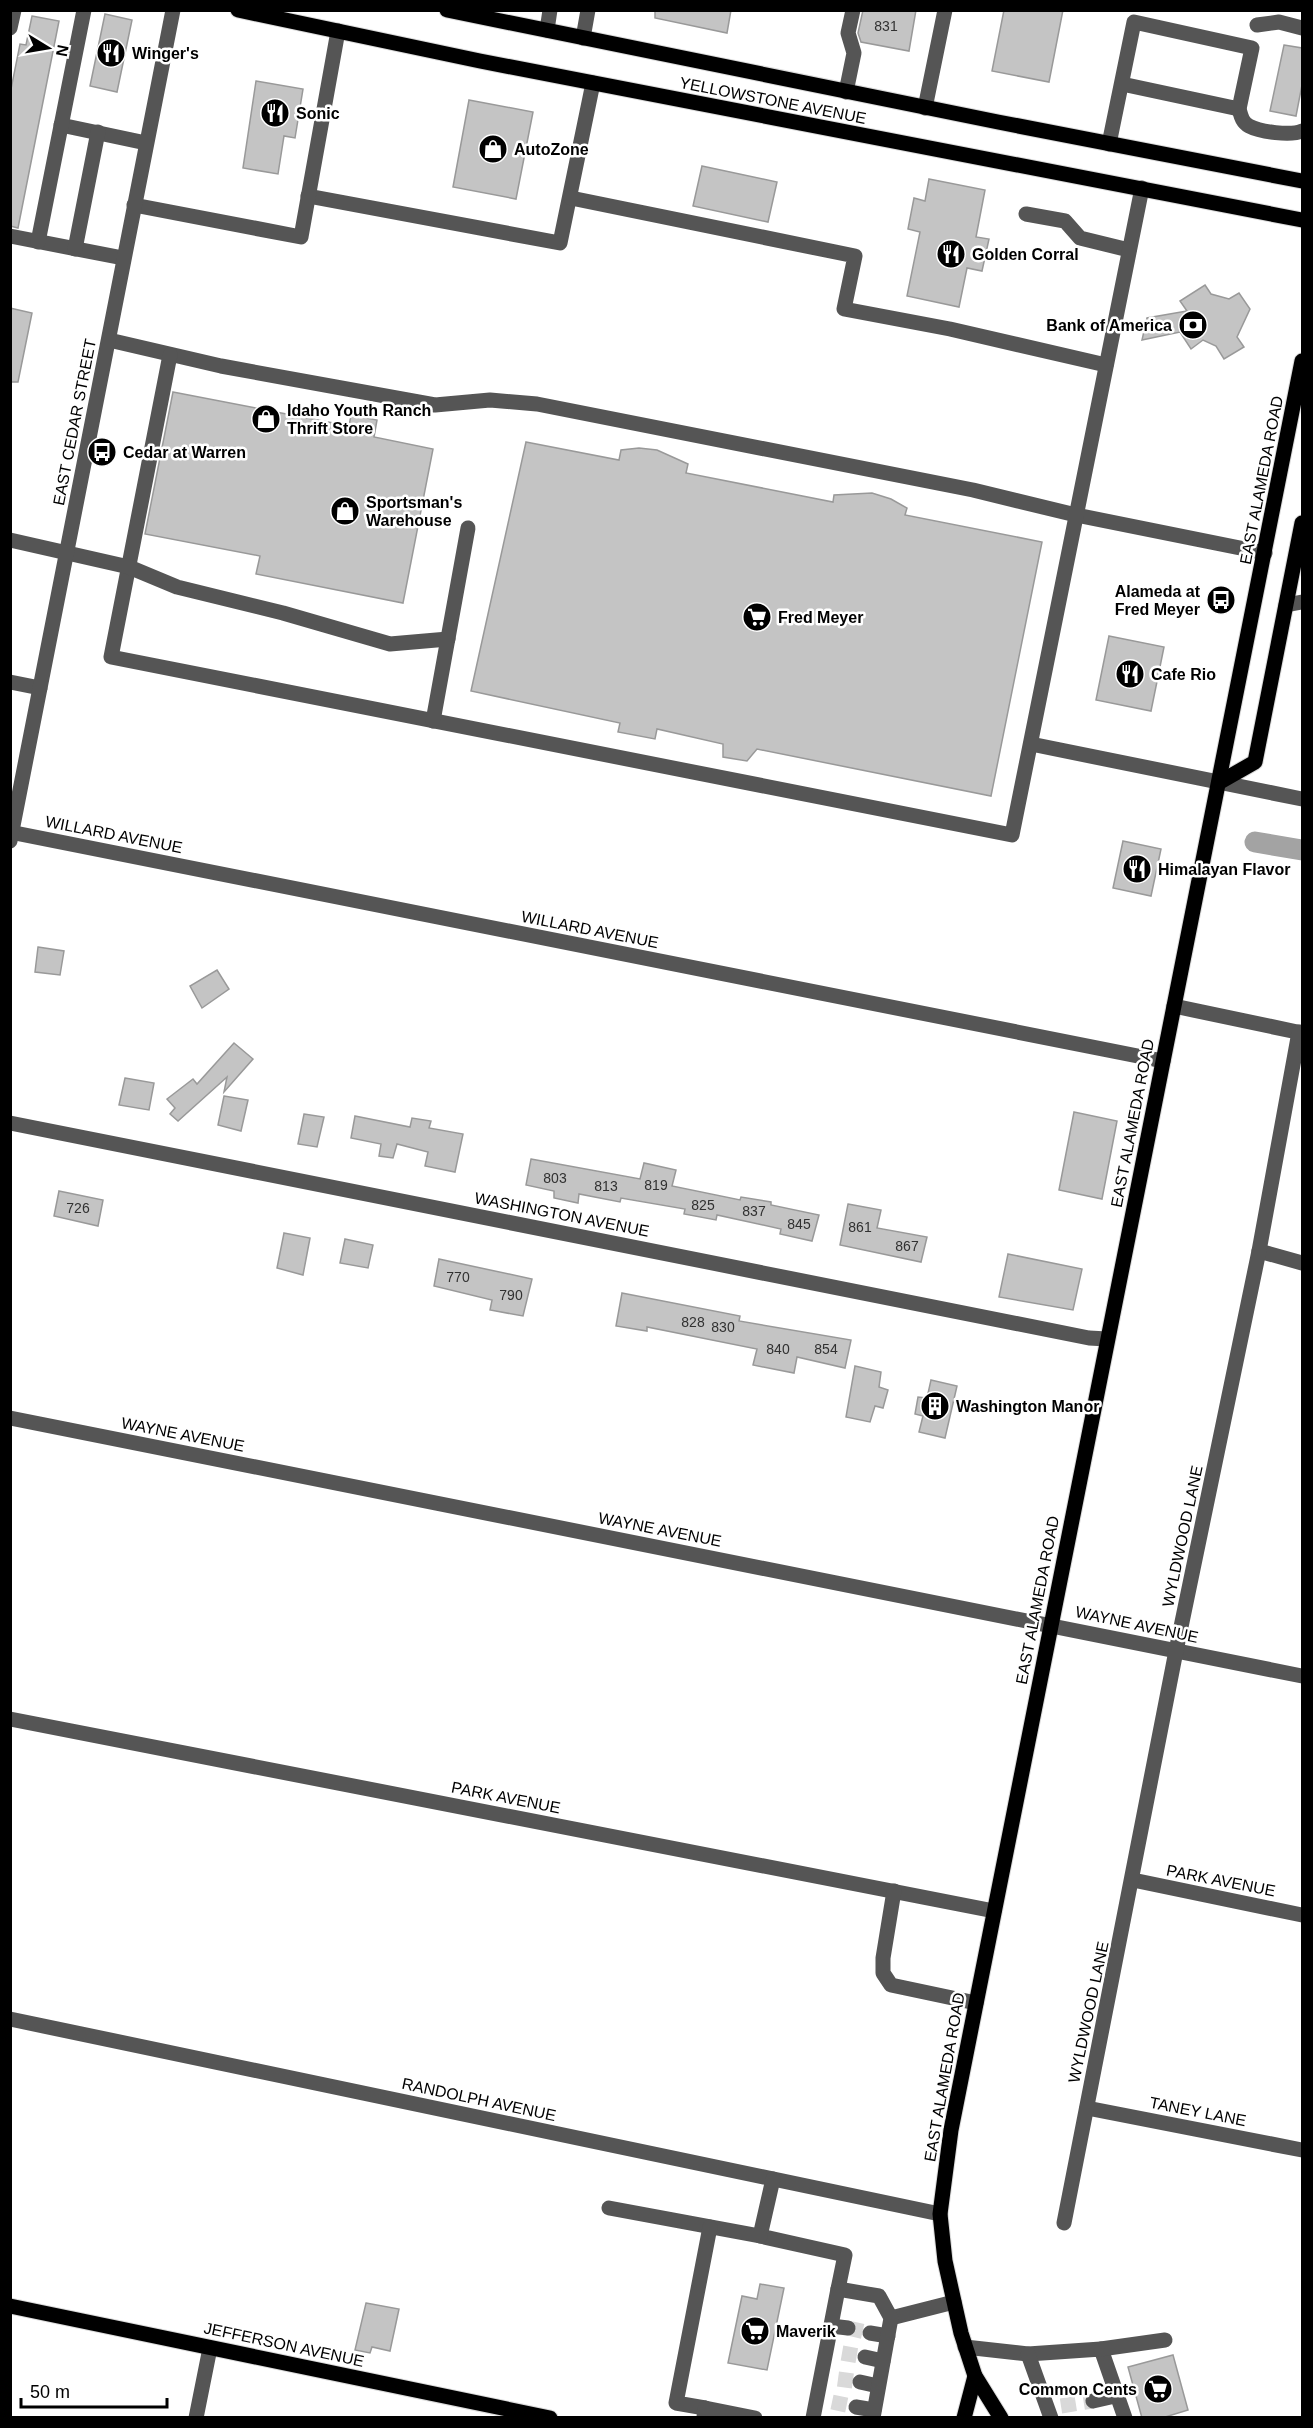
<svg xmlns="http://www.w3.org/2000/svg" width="1313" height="2428" viewBox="0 0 1313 2428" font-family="Helvetica,sans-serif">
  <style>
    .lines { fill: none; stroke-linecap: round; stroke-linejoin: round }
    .canal { stroke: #a3a3a3; stroke-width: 21 }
    .building { fill: #c4c4c4; stroke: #999; stroke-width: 1.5 }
    .minor-tunnel { stroke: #d9d9d9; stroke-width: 15; stroke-dasharray: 15 8; stroke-linecap: butt }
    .major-casing { stroke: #dbdbdb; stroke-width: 17 }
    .minor { stroke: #555; stroke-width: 15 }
    .major { stroke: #000; stroke-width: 15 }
    .labels { text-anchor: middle; stroke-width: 5; stroke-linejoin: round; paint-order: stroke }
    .number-label { font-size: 14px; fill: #313131 }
    .poi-label { font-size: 16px; font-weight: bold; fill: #000; stroke: #fff; text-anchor: start }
    .street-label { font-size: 16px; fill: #000; stroke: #fff }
  </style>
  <rect width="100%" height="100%" fill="#fff"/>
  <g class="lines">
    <polyline class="canal" points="1255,842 1302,850"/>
  </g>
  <g class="building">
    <polygon points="655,10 731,10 727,33 655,18"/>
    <polygon points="863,10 916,10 909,51 861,42 858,33"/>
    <polygon points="1004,10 1063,10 1049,82 992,71"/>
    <polygon points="105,14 132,20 117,92 90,86"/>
    <polygon points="32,16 59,21 18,228 10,226 10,94 20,44 26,45"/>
    <polygon points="1284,45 1302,48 1302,85 1296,116 1270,111"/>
    <polygon points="256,81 303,89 295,138 284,136 278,174 243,168"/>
    <polygon points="469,100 533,112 516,199 453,187"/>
    <polygon points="702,166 777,182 768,222 693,206"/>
    <polygon points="929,179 985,190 976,237 989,239 982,271 967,268 959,307 907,296 920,232 908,229 914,198 925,201"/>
    <polygon points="1205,285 1211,294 1229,299 1239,293 1250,309 1237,337 1244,347 1224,359 1216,346 1203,340 1191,349 1180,332 1142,340 1147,318 1187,311 1180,301"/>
    <polygon points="10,308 32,313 18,382 10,382"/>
    <polygon points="173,392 349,426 351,415 377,420 374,437 433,449 403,603 256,574 260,556 145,534"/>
    <polygon points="526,442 619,460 621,450 639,448 657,450 688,464 686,473 833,502 834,495 872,493 891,499 907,508 905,515 1042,542 991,796 757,749 747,761 723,757 723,744 657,729 655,739 618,732 620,723 471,691"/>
    <polygon points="1109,636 1164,647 1151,711 1096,700"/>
    <polygon points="1123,841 1161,849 1151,896 1113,888"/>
    <polygon points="38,947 64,951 60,975 35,972"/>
    <polygon points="217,970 229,989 202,1008 190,986"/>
    <polygon points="234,1043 253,1059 224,1092 227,1077 178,1121 170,1114 175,1108 167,1099 193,1079 197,1084"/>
    <polygon points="125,1078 154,1083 149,1110 119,1105"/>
    <polygon points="224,1096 248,1100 241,1131 218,1125"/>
    <polygon points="1074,1112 1117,1121 1102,1199 1059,1190"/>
    <polygon points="304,1114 324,1117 317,1147 298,1144"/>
    <polygon points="355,1116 410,1127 412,1118 431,1121 429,1128 463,1134 455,1172 425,1166 428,1152 397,1144 393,1158 379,1156 381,1144 351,1138"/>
    <polygon points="531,1159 640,1179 644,1163 676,1170 672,1186 740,1200 741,1197 771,1202 771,1205 819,1215 812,1241 780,1234 781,1229 717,1215 716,1220 684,1214 685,1209 621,1198 620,1202 579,1194 578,1203 554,1198 554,1191 526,1185"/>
    <polygon points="59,1191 103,1200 98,1226 54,1216"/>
    <polygon points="848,1204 881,1210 877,1228 927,1237 921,1262 840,1245"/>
    <polygon points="284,1233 310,1238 303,1275 277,1268"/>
    <polygon points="345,1239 373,1245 368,1268 340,1263"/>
    <polygon points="1008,1254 1082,1269 1073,1310 999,1297"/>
    <polygon points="439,1259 532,1279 523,1316 490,1310 492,1300 434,1286"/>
    <polygon points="622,1293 740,1316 739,1321 851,1340 845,1368 797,1357 794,1373 753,1365 757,1349 647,1327 647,1331 616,1326"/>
    <polygon points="855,1366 881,1372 879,1387 888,1390 883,1408 875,1406 870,1422 846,1417"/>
    <polygon points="931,1380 957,1386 945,1438 919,1432 923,1416 915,1414 918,1397 927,1398"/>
    <polygon points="760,2284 784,2288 767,2370 728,2363 742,2296 757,2299"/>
    <polygon points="366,2303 399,2309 390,2351 372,2347 370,2353 355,2350"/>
    <polygon points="1173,2355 1188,2410 1162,2418 1142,2418 1128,2367"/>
  </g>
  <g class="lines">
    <g class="minor-tunnel">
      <polyline points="848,2328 870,2333"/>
      <polyline points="842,2353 865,2357"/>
      <polyline points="838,2379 860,2382"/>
      <polyline points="832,2402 856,2407"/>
      <polyline points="1061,2406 1093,2401"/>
    </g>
    <g class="major-casing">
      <g id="major">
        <polyline points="238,10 480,61 1302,220"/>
        <polyline points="447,10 998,122 1302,181"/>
        <polyline points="1220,782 1255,762 1302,523"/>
        <polyline points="10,2306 550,2418"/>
        <polyline points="964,2418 975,2376"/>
        <polyline points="1001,2418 975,2376 961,2333 945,2261 940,2214 951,2130 1302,361"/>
      </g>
    </g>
    <g class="minor">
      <polyline points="1257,25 1279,22 1302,28"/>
      <polyline points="10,28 14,10"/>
      <polyline points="547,30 550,10"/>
      <polyline points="583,38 588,10"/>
      <polyline points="846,92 854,53 848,33 853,10"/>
      <polyline points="925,108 945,10"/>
      <path d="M1239,109C1241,116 1242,122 1249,126C1260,132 1291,136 1302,131"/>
      <polyline points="61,125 146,143"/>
      <polyline points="1109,144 1134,22 1252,48 1239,109 1122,84"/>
      <polyline points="308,196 560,243 593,83"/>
      <polyline points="571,198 855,256 844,309 950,329 1106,365"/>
      <polyline points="134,205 301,237 338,31"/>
      <polyline points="1026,214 1065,221 1080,238 1129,250"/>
      <polyline points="10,236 123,258"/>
      <polyline points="38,242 84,10"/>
      <polyline points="75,249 98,132"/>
      <polyline points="109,340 221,366 435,405 490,400 537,404 973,490 1076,515 1265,553"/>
      <polyline points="170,355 111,657 1012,835 1142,188"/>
      <polyline points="10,540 129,567 177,587 283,613 390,644 448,639"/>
      <polyline points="1286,605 1302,602"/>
      <polyline points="10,682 40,688"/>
      <polyline points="433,721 468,528"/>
      <polyline points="1031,744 1302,799"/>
      <polyline points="10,832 1163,1061"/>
      <polyline points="10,841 173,10"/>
      <polyline points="1174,1006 1302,1033"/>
      <polyline points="10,1123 1089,1338 1107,1339"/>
      <polyline points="1259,1251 1302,1263"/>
      <polyline points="10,1418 1302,1676"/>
      <polyline points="10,1719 994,1911"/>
      <polyline points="1133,1880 1302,1915"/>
      <polyline points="894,1891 883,1958 883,1973 891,1985 976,2003"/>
      <polyline points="10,2019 940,2214"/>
      <polyline points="1087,2108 1302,2150"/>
      <polyline points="773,2179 760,2236 845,2255 838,2289"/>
      <polyline points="609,2208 760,2236"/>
      <polyline points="1064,2223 1176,1651 1259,1251 1299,1032"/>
      <polyline points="891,2318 954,2302"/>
      <polyline points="831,2326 848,2328"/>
      <polyline points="870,2333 888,2336"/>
      <polyline points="965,2347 1028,2354 1101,2349 1125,2418"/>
      <polyline points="1101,2349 1165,2340"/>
      <polyline points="1028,2354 1051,2418"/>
      <polyline points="865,2357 883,2361"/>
      <polyline points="860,2382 878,2386"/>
      <polyline points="1093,2401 1115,2396"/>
      <polyline points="856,2407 874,2410"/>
      <polyline points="705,2408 676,2403 710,2227"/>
      <polyline points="704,2417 705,2408 755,2418"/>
      <polyline points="196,2418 210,2348"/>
      <polyline points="813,2418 838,2289 879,2296 891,2318 873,2418"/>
    </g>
    <use href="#major" class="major"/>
  </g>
  <defs>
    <g id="restaurant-disc" transform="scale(1.5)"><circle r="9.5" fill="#000" stroke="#fff"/><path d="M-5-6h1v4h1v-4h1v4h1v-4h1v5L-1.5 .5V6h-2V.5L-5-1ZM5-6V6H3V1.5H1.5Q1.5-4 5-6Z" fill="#fff"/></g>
    <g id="shop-disc" transform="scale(1.5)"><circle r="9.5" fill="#000" stroke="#fff"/><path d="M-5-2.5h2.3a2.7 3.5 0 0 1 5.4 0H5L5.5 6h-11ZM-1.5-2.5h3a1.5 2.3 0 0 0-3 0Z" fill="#fff"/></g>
    <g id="bank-disc" transform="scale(1.5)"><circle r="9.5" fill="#000" stroke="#fff"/><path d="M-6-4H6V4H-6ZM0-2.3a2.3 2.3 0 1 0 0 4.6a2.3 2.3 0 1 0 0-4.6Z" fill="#fff"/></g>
    <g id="bus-disc" transform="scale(1.5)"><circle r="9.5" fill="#000" stroke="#fff"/><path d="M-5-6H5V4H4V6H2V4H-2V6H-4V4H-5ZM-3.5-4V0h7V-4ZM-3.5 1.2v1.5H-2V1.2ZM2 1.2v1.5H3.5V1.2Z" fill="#fff"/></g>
    <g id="supermarket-disc" transform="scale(1.5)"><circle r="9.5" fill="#000" stroke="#fff"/><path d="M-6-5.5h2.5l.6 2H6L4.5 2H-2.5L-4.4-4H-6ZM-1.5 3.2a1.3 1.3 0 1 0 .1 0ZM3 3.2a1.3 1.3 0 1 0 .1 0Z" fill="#fff"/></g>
    <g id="building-disc" transform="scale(1.5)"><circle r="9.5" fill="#000" stroke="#fff"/><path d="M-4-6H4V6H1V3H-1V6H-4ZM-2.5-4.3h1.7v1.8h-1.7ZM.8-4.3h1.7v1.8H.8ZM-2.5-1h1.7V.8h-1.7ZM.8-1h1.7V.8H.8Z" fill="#fff"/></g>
  </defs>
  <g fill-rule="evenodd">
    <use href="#restaurant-disc" x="111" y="53"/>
    <use href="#restaurant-disc" x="275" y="113"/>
    <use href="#shop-disc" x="493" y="149"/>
    <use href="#restaurant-disc" x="951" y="254"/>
    <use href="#bank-disc" x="1193" y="325"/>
    <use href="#shop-disc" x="266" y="419"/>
    <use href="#bus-disc" x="102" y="452"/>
    <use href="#shop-disc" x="345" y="511"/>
    <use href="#bus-disc" x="1221" y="600"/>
    <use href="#supermarket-disc" x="757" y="617"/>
    <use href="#restaurant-disc" x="1130" y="674"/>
    <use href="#restaurant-disc" x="1137" y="869"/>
    <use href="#building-disc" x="935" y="1406"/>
    <use href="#supermarket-disc" x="755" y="2331"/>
    <use href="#supermarket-disc" x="1158" y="2389"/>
  </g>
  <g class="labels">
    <g class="number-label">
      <text x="886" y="31">831</text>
      <text x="555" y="1183">803</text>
      <text x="656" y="1190">819</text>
      <text x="606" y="1191">813</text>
      <text x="703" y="1210">825</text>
      <text x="78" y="1213">726</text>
      <text x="754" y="1216">837</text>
      <text x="799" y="1229">845</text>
      <text x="860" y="1232">861</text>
      <text x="907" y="1251">867</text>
      <text x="458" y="1282">770</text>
      <text x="511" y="1300">790</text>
      <text x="693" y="1327">828</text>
      <text x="723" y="1332">830</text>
      <text x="778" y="1354">840</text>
      <text x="826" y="1354">854</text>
    </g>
    <g class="poi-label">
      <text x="132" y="59">Winger's</text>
      <text x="296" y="119">Sonic</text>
      <text x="514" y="155">AutoZone</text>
      <text x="972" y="260">Golden Corral</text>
      <text x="1172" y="331" text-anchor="end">Bank of America</text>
      <text x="287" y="416">Idaho Youth Ranch<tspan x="287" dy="18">Thrift Store</tspan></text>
      <text x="123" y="458">Cedar at Warren</text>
      <text x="366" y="508">Sportsman's<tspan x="366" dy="18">Warehouse</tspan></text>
      <text x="1200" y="597" text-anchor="end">Alameda at<tspan x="1200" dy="18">Fred Meyer</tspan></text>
      <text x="778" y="623">Fred Meyer</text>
      <text x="1151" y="680">Cafe Rio</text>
      <text x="1158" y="875">Himalayan Flavor</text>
      <text x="956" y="1412">Washington Manor</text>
      <text x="776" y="2337">Maverik</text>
      <text x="1137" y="2395" text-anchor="end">Common Cents</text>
    </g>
    <g class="street-label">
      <text transform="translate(773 100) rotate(11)" y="6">YELLOWSTONE AVENUE</text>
      <text transform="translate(74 422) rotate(-79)" y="6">EAST CEDAR STREET</text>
      <text transform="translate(1261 480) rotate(-79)" y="6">EAST ALAMEDA ROAD</text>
      <text transform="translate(114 834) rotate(11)" y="6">WILLARD AVENUE</text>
      <text transform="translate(590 929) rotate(11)" y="6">WILLARD AVENUE</text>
      <text transform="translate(1132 1123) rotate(-79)" y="6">EAST ALAMEDA ROAD</text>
      <text transform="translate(562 1214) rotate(11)" y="6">WASHINGTON AVENUE</text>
      <text transform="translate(183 1434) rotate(11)" y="6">WAYNE AVENUE</text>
      <text transform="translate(660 1529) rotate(11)" y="6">WAYNE AVENUE</text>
      <text transform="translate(1182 1536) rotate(-78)" y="6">WYLDWOOD LANE</text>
      <text transform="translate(1037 1600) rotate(-79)" y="6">EAST ALAMEDA ROAD</text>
      <text transform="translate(1137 1624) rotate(12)" y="6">WAYNE AVENUE</text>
      <text transform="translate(506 1797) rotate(11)" y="6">PARK AVENUE</text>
      <text transform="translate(1221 1880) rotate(11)" y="6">PARK AVENUE</text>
      <text transform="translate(1088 2012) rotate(-78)" y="6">WYLDWOOD LANE</text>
      <text transform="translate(944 2077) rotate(-80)" y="6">EAST ALAMEDA ROAD</text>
      <text transform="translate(479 2099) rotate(12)" y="6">RANDOLPH AVENUE</text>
      <text transform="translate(1198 2111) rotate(11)" y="6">TANEY LANE</text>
      <text transform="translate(284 2344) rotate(12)" y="6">JEFFERSON AVENUE</text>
    </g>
  </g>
  <rect width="1313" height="2428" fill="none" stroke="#000000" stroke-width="24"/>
  <g transform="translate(48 48) rotate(101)" stroke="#ffffff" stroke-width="4.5" paint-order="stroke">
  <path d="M0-4.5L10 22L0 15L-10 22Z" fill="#000000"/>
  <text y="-9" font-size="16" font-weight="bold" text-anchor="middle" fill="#000000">N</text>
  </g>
  <path d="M21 2398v9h146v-9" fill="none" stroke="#000000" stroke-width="3"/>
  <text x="30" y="2398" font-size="18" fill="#000000" stroke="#ffffff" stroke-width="4.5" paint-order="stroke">50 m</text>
</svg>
